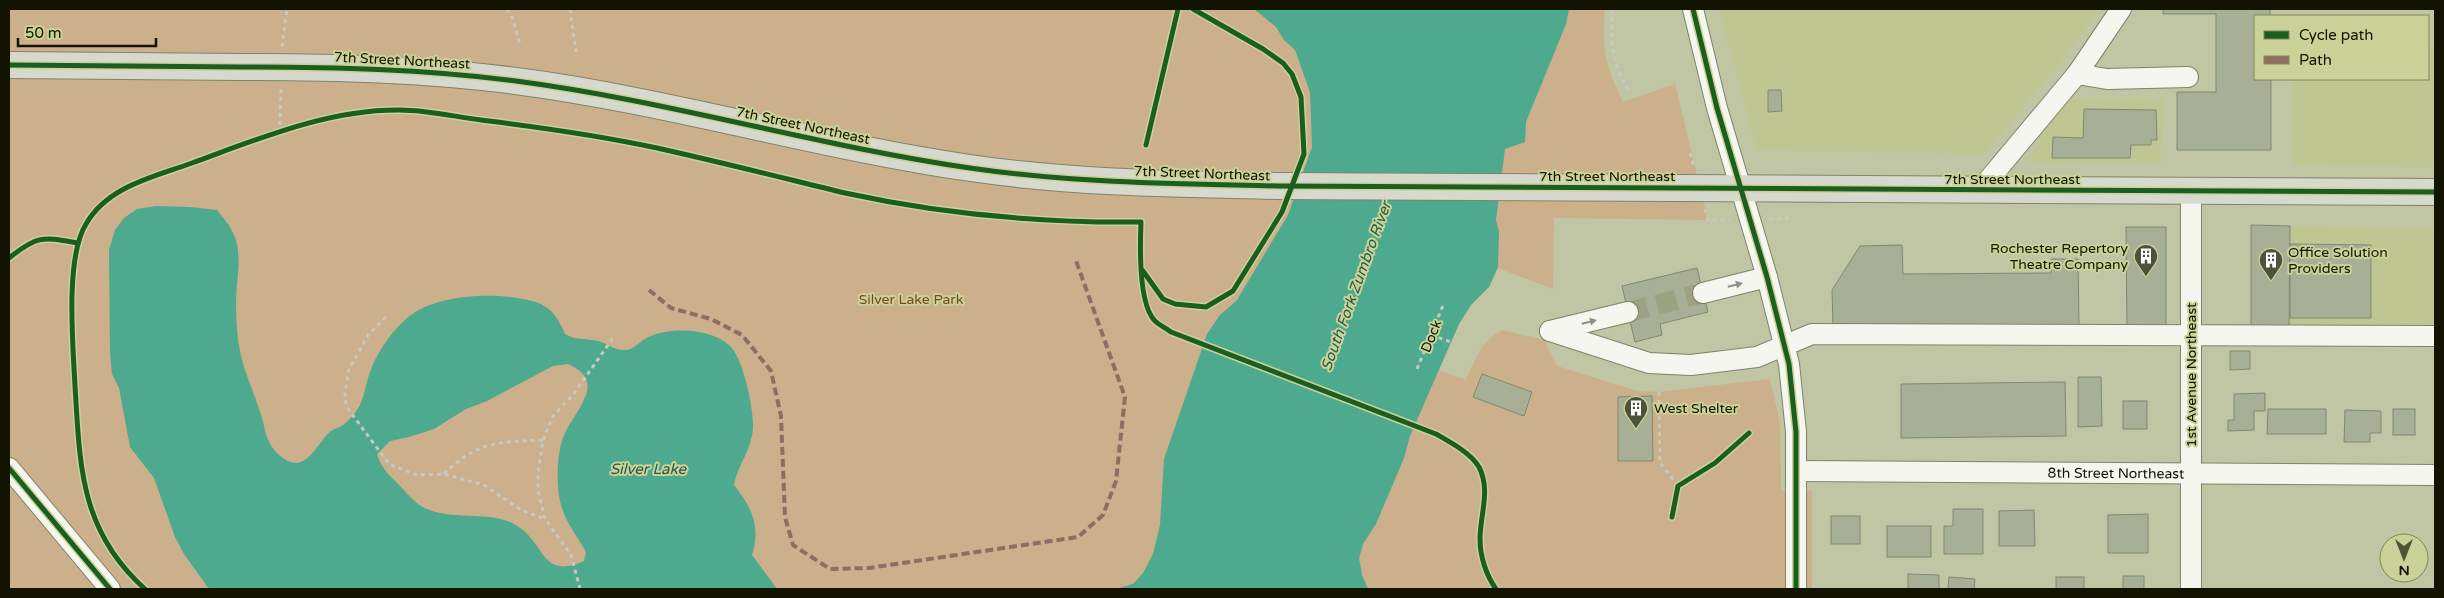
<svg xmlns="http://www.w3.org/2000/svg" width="2444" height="598" viewBox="0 0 2444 598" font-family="'Varela Round',sans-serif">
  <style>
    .built { fill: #bfc692 }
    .green { fill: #ccaf8b }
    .water { fill: #4daa8e; fill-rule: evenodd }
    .building { fill: #a7af96; stroke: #818871 }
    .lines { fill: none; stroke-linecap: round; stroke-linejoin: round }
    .minor-tunnel { stroke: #9da283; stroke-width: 20; stroke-dasharray: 20 10; stroke-linecap: butt }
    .minor-casing { stroke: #808369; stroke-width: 22 }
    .major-casing { stroke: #818468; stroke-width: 28 }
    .path { stroke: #c8cac0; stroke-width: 3; stroke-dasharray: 4 4; stroke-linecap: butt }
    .minor { stroke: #f6f6f1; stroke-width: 20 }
    .major { stroke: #d8d9ce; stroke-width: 26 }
    .quiet { stroke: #8d6e63; stroke-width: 4; stroke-dasharray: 8 4; stroke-linecap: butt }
    .cycleway-casing { stroke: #cad297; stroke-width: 8 }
    .cycleway { stroke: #1b5e20; stroke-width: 5 }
    .oneway { fill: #8f9085 }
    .labels { text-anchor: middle; stroke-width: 4; stroke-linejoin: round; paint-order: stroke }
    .street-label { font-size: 14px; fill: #121401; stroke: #cad297 }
    .poi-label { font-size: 14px; fill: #121401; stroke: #cad297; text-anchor: start }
    .park-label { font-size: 14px; fill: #7b4823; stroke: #cad297 }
    .water-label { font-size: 15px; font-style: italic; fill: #27584b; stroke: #cad297 }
  </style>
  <rect width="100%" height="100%" fill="#c0c5a4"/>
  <g class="built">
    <polygon points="1719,9 2100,9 2063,59 1985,154 1757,150"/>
    <polygon points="2428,48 2435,48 2435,167 2293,165 2293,79 2428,79"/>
    <polygon points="2063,99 2163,99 2161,162 2027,162"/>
    <polygon points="2290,226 2435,228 2435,345 2289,332"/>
  </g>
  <path class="green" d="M9,9H1605C1602,51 1605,64 1623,102L1675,84L1708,220L1554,218L1553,289L1498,268L1489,287L1471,305L1459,324L1439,370L1466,380C1475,359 1482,341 1502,330L1544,340L1557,366L1637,391L1659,392L1770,379L1780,423L1781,491H1812V589H9Z"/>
  <g class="water">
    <polygon points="1254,9 1569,9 1566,24 1526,122 1525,142 1505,149 1496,220 1499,232 1498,267 1489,287 1471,305 1459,324 1410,436 1404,458 1376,524 1363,544 1359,558 1362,575 1368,589 1116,589 1133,584 1143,573 1153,554 1160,525 1164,459 1207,334 1220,315 1237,300 1288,215 1312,147 1310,92 1295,50 1284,40 1276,27"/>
    <path d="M156,206L190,207L217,210C223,218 230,225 234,235C243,256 236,280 236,302C236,318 237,336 240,351C244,371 253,390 259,409C267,429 263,443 283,458C306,475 317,443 330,432C333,429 339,428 343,425C349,421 357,411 360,405C365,394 366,383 370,372C376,354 391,332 406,319C429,297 480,293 510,297C541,301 553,305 565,334C577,341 587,338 598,341C609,344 614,351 627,350C636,348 643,338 653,335C675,327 711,329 729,345C743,356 754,410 753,428C751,452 738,464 734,485C752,508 761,526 752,555L777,589H209L184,554L175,537L154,478L130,447L119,388L112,374L110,353L109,250L115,230L124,218L137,209ZM568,364C608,381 576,409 565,433C558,448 557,470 558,486C560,517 572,527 586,552L584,561C538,581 547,540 512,523C484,510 448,522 421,506C413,501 406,492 399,485C389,475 381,468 377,454L390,441L409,437L434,429L466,409L487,401L553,366Z"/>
  </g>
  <g class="building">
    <polygon points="2163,9 2270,9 2270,16 2255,16 2255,79 2271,79 2271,150 2177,150 2177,92 2216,92 2216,14 2163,14"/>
    <polygon points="1768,90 1781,90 1782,111 1768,112"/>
    <polygon points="2084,109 2156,110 2157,140 2151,140 2151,145 2131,145 2130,158 2052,158 2053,137 2083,138"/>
    <polygon points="2251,225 2290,226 2289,332 2251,331"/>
    <polygon points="2126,227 2166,227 2166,327 2127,327"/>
    <polygon points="2290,244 2371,245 2371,318 2290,318"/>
    <polygon points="1902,245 1903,274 2051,273 2051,259 2078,259 2079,326 1833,328 1832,290 1860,246"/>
    <polygon points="1697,268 1708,312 1660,324 1662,335 1635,342 1622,286"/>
    <polygon points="2230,351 2250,351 2250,369 2230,370"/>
    <polygon points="1482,374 1532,392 1524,416 1473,397"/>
    <polygon points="2078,377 2101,377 2102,426 2078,427"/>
    <polygon points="2065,382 2066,436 1901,438 1901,384"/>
    <polygon points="2265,393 2265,411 2254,411 2254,430 2228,431 2228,420 2234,420 2234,394"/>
    <polygon points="1652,396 1653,461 1618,461 1618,397"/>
    <rect x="2123" y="401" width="24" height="28"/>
    <polygon points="2268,409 2326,409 2326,434 2267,434"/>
    <rect x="2393" y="409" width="22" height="26"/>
    <polygon points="2345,410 2381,411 2381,433 2370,433 2370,442 2344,442"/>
    <polygon points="1953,509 1983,509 1983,554 1944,554 1944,526 1953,526"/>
    <polygon points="2034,510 2035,546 1999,546 1999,511"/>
    <polygon points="2148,514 2148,553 2108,553 2108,515"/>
    <rect x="1831" y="516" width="29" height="28"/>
    <rect x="1887" y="526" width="44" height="31"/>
    <polygon points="1908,574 1939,575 1939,589 1908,589"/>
    <rect x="2123" y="576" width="21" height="13"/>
    <polygon points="1949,577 1975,579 1974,589 1948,589"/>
    <rect x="2056" y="577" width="28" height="12"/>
  </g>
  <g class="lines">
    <polyline class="minor-tunnel" points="1628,312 1703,293"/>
    <g class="minor-casing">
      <g id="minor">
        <polyline points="1693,9 1717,108 1767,277 1789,364 1796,432 1796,589"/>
        <polyline points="2077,74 2107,79 2188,77"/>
        <polyline points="1980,190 2077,74 2121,9"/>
        <polyline points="1703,293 1767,277"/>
        <polyline points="1550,331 1649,363 1691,365 1757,357 1812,334 2435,336"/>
        <polyline points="1550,331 1628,312"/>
        <polyline points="9,468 110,589"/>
        <path id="s1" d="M1796,471L2435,475"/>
        <polyline points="2191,589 2191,191"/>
      </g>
    </g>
    <g class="major-casing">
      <path id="major" d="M9,65C86,66 163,66 240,67C333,67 424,69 516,81C669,101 818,146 970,168C1072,183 1176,184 1278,186L2435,192"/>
    </g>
    <g class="path">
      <polyline points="507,9 513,19 520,45"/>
      <polyline points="570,9 576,52"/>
      <path d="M1613,9C1610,41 1612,62 1628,90"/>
      <polyline points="282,47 287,9"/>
      <polyline points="280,133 281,88"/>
      <polyline points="1690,153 1694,167"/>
      <polyline points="1705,209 1708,220 1730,220"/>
      <polyline points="1769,219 1793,218"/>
      <polyline points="386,317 368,335 349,369 345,393 346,406 389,464 417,475 444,474 484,485 521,510 545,519"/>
      <polyline points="1431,335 1451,342"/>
      <polyline points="1417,369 1444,303"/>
      <polyline points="1659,392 1660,463 1678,486"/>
      <path d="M444,474C478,441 497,442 543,440"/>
      <polyline points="580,589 571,555 545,519 538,491 538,473 543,440 553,416 573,395 613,338"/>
      <polyline points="1491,589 1493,585"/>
    </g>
    <use href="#minor" class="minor"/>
    <use href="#major" class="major"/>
    <polyline class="quiet" points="649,290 671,308 711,319 742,335 771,371 781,416 785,517 793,545 830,569 869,568 1078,537 1103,515 1116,481 1125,397 1075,258"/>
    <g class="cycleway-casing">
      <g id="cycleway">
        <polyline points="1693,9 1717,108 1767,277 1789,364 1796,432 1796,589"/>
        <path d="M9,65C86,66 163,66 240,67C333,67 424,69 516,81C669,101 818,146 970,168C1072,183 1176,184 1278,186L2435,192"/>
        <polyline points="1146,145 1178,9"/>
        <path d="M9,258C38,235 42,237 78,243"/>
        <polyline points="1143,271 1163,299 1175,304 1206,307 1233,291 1282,212 1304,154 1301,97 1292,74 1283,63 1263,49 1193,9"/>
        <polyline points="9,468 110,589"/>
        <polyline points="1672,517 1678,486 1715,463 1749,433"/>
        <path d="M145,589C80,531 80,466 75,386C73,345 65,258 86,224C108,186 154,177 192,163C258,139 329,109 400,110C429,110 460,118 489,121C545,128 602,136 657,148C720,162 783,178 845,193C941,214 1043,223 1141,222C1140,246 1138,304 1155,321C1159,325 1166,328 1171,332L1436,434C1450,442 1471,453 1479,467C1491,490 1480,515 1480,539C1480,556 1486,575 1496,589"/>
      </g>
    </g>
    <use href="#cycleway" class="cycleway"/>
  </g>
  <defs><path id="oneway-solid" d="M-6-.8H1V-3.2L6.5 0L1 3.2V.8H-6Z" transform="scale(1.25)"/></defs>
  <g class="oneway">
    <use href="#oneway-solid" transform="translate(1735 285) rotate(-14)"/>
    <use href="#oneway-solid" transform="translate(1589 322) rotate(-14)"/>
  </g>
  <defs>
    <g id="building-pin" transform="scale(1.25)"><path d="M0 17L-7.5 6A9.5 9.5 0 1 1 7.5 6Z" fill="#4f523a" stroke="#cad297"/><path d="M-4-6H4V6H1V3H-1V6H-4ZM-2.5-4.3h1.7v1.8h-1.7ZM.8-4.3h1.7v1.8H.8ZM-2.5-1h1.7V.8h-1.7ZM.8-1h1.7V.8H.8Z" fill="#fff"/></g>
  </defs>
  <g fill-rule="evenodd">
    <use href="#building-pin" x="2146" y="256"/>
    <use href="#building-pin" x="2271" y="260"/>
    <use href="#building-pin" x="1636" y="408"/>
  </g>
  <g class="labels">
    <g class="street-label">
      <text transform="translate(402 60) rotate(3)" y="5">7th Street Northeast</text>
      <text transform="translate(803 125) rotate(12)" y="5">7th Street Northeast</text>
      <text transform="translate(1202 173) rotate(2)" y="5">7th Street Northeast</text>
      <text x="1607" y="181">7th Street Northeast</text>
      <text x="2012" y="184">7th Street Northeast</text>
      <text transform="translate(1431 336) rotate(-68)" y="5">Dock</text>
      <text transform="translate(2191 375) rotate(-90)" y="5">1st Avenue Northeast</text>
      <text dy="5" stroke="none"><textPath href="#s1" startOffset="320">8th Street Northeast</textPath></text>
    </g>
    <g class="poi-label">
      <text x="2128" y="253" text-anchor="end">Rochester Repertory<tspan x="2128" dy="16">Theatre Company</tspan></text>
      <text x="2288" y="257">Office Solution<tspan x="2288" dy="16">Providers</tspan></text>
      <text x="1654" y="413">West Shelter</text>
    </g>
    <g class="park-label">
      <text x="911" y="304">Silver Lake Park</text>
    </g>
    <g class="water-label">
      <text transform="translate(1356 286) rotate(-70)" y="5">South Fork Zumbro River</text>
      <text x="648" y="474">Silver Lake</text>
    </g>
  </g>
  <rect width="2444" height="598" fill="none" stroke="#121401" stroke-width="20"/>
  <rect x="2254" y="15" width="175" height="65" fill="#cad297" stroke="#80865b"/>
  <rect x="2264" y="31" width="25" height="8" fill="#1b5e20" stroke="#80865b"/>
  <text x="2299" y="40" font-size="15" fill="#121401">Cycle path</text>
  <rect x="2264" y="56" width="25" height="8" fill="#8d6e63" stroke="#80865b"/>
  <text x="2299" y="65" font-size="15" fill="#121401">Path</text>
  <g transform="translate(2404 558) rotate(180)"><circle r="24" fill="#cad297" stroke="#80865b"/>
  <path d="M0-4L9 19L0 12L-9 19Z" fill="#4f523a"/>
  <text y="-8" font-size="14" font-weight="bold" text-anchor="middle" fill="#121401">N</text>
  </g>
  <path d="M18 38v8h138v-8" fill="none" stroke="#121401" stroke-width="2.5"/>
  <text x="25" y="38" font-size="15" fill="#121401" stroke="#cad297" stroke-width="4" paint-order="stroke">50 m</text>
</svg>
